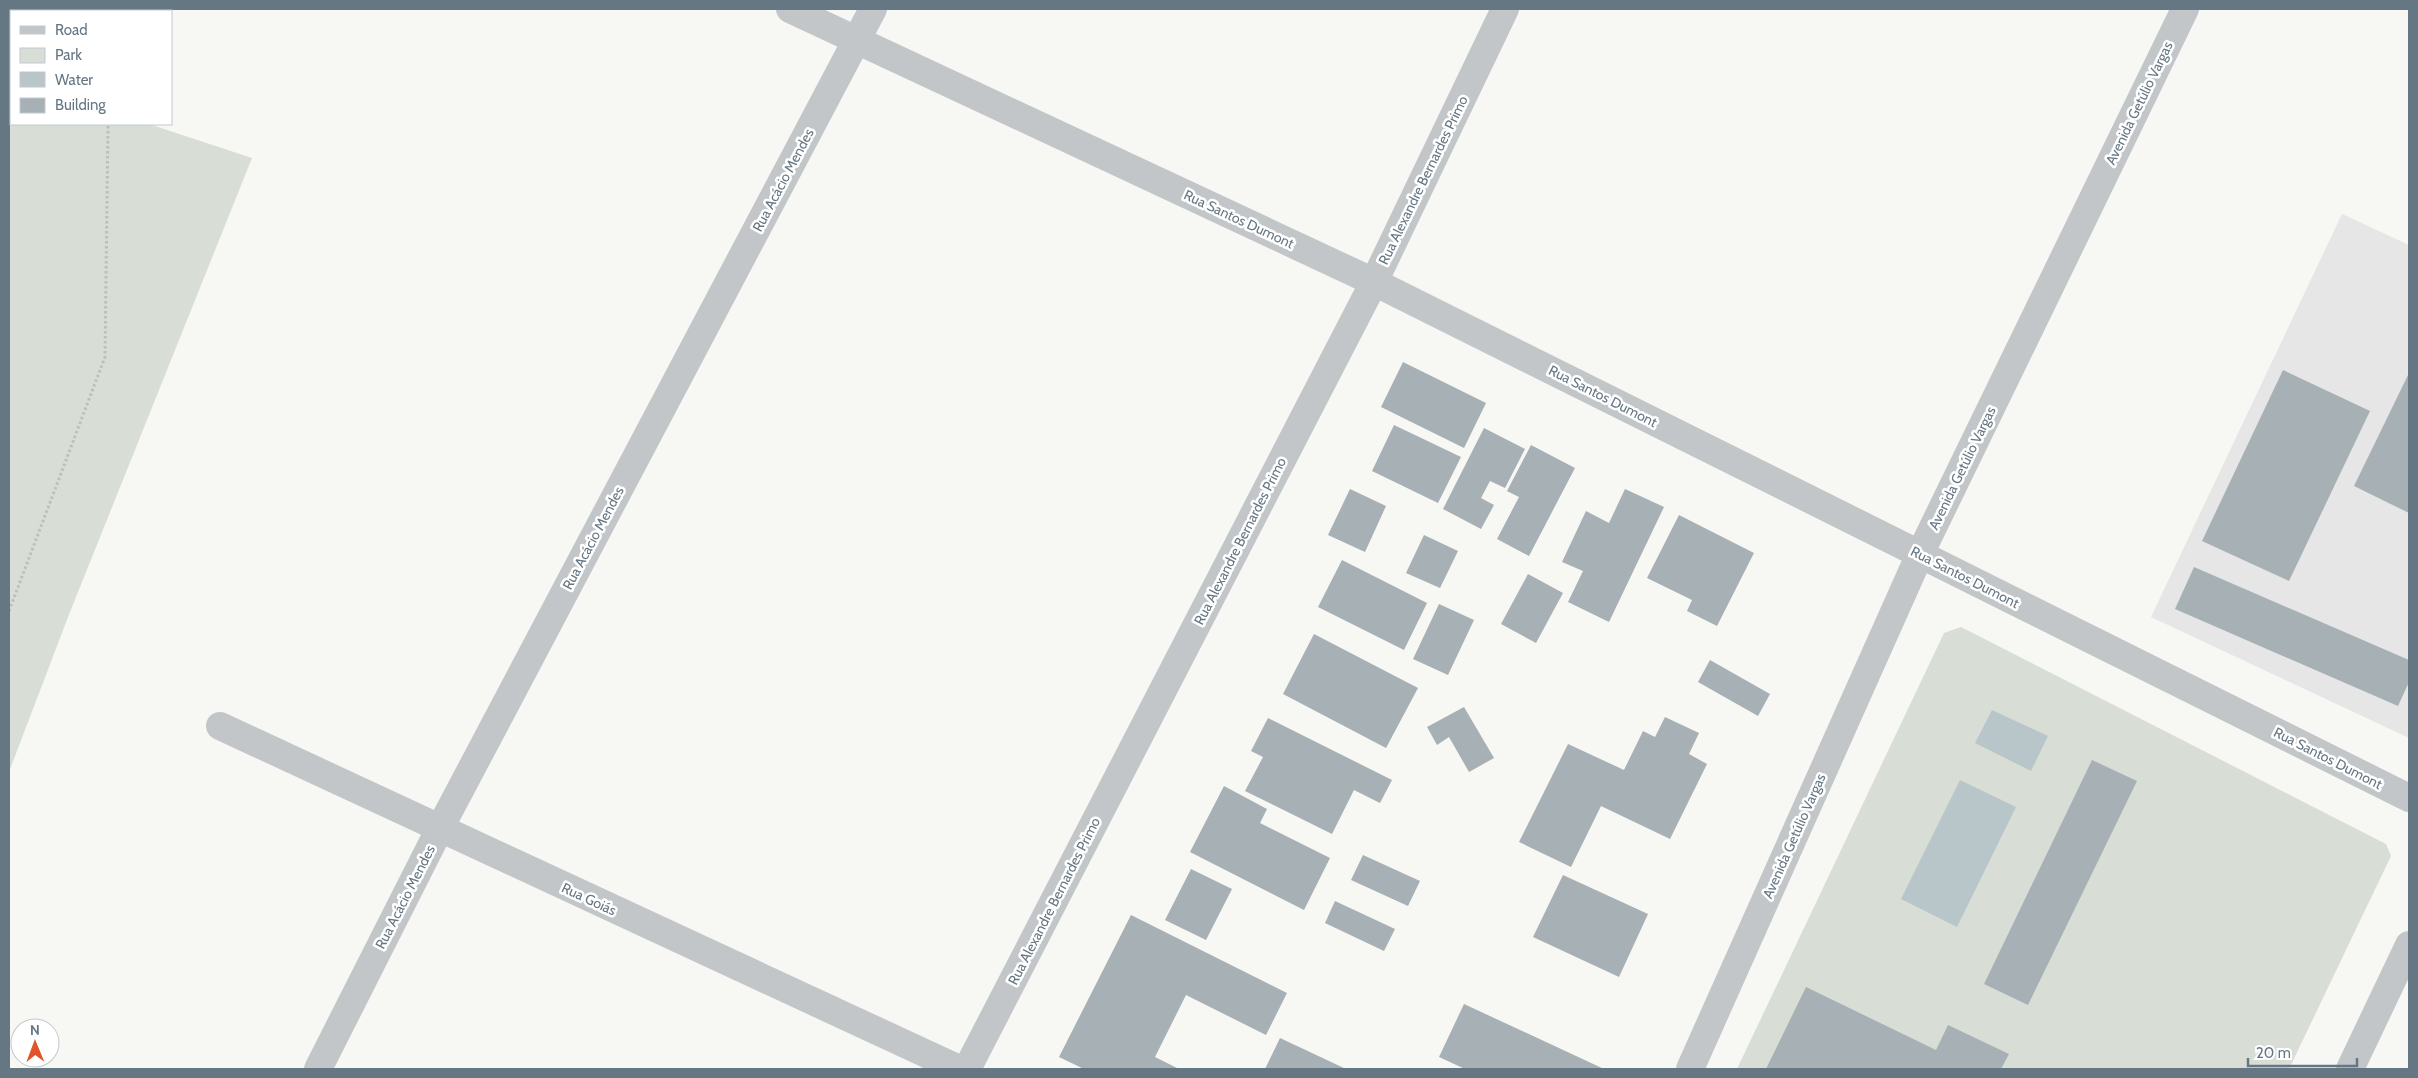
<svg xmlns="http://www.w3.org/2000/svg" width="2418" height="1078" viewBox="0 0 2418 1078" font-family="Cabin,sans-serif">
  <style>
    .built { fill: #e5e6e5 }
    .green { fill: #d8ded5 }
    .water { fill: #b8c5c9 }
    .building { fill: #a7b0b5 }
    .lines { fill: none; stroke-linecap: round; stroke-linejoin: round }
    .path { stroke: #bcbec0; stroke-width: 3; stroke-dasharray: 2.5 2.5; stroke-linecap: butt }
    .minor { stroke: #c2c6c9; stroke-width: 28 }
    .labels { text-anchor: middle; stroke-width: 5; stroke-linejoin: round; paint-order: stroke }
    .street-label { font-size: 14px; fill: #667784; stroke: #fff }
  </style>
  <rect width="100%" height="100%" fill="#f7f7f4"/>
  <polygon class="built" points="2342,214 2409,245 2409,738 2151,617"/>
  <g class="green">
    <polygon points="9,9 145,9 145,11 11,11 11,25 9,25"/>
    <polygon points="9,82 11,83 11,124 149,124 252,158 68,617 9,772"/>
    <polygon points="1961,627 2386,844 2391,856 2289,1069 1737,1069 1944,633"/>
  </g>
  <g class="water">
    <polygon points="1992,710 2048,736 2031,771 1975,743"/>
    <polygon points="1960,780 2016,807 1957,927 1901,899"/>
  </g>
  <g class="building">
    <polygon points="1403,362 1486,403 1464,448 1381,407"/>
    <polygon points="2283,370 2370,411 2289,581 2202,541"/>
    <polygon points="2409,373 2409,513 2354,486"/>
    <polygon points="1394,425 1461,457 1438,503 1372,471"/>
    <polygon points="1484,428 1525,449 1505,488 1490,481 1481,498 1494,505 1481,529 1443,509"/>
    <polygon points="1531,445 1575,468 1529,556 1497,539 1519,497 1507,491"/>
    <polygon points="1350,489 1386,506 1365,552 1328,535"/>
    <polygon points="1625,489 1664,507 1609,622 1568,602 1583,571 1562,562 1586,511 1609,523"/>
    <polygon points="1679,515 1754,553 1717,626 1687,611 1692,600 1647,578"/>
    <polygon points="1424,535 1458,551 1440,588 1406,573"/>
    <polygon points="1342,560 1427,603 1404,650 1318,607"/>
    <polygon points="2194,567 2409,660 2409,682 2398,706 2175,609"/>
    <polygon points="1528,574 1563,593 1536,643 1501,624"/>
    <polygon points="1439,604 1474,620 1448,675 1413,659"/>
    <polygon points="1314,634 1418,688 1386,748 1283,694"/>
    <polygon points="1710,660 1770,694 1758,716 1698,682"/>
    <polygon points="1464,707 1494,758 1469,772 1449,737 1437,745 1427,727"/>
    <polygon points="1665,717 1699,733 1689,754 1707,764 1670,839 1601,806 1571,867 1519,842 1568,744 1624,770 1643,731 1655,737"/>
    <polygon points="1268,718 1392,780 1380,803 1354,790 1332,834 1245,791 1263,757 1251,751"/>
    <polygon points="2092,760 2137,781 2028,1005 1984,984"/>
    <polygon points="1224,786 1267,809 1260,823 1330,858 1304,910 1190,852"/>
    <polygon points="1363,855 1420,881 1408,906 1351,880"/>
    <polygon points="1191,869 1232,889 1206,940 1165,920"/>
    <polygon points="1563,875 1648,914 1619,977 1533,937"/>
    <polygon points="1335,901 1395,929 1384,951 1325,923"/>
    <polygon points="1131,915 1287,993 1266,1035 1186,995 1155,1057 1179,1069 1084,1069 1059,1057"/>
    <polygon points="1806,987 1936,1050 1948,1025 2009,1054 2001,1069 1766,1069"/>
    <polygon points="1464,1004 1604,1069 1465,1069 1439,1057"/>
    <polygon points="1280,1038 1346,1069 1265,1069"/>
  </g>
  <g class="lines">
    <g class="path">
      <polyline points="108,11 108,9"/>
      <polyline points="9,611 105,357 108,124"/>
    </g>
    <g class="minor">
      <polyline points="790,9 1374,282 2409,798"/>
      <polyline points="220,726 959,1069"/>
      <polyline points="318,1069 439,830 873,9"/>
      <polyline points="967,1069 1374,282 1505,9"/>
      <polyline points="1690,1069 1920,554 2185,9"/>
      <polyline points="2350,1069 2409,945"/>
    </g>
  </g>
  <g class="labels">
    <g class="street-label">
      <text transform="translate(2139 103) rotate(-64)" y="5">Avenida Getúlio Vargas</text>
      <text transform="translate(783 180) rotate(-62)" y="5">Rua Acácio Mendes</text>
      <text transform="translate(1423 180) rotate(-64)" y="5">Rua Alexandre Bernardes Primo</text>
      <text transform="translate(1239 219) rotate(25)" y="5">Rua Santos Dumont</text>
      <text transform="translate(1603 396) rotate(27)" y="5">Rua Santos Dumont</text>
      <text transform="translate(1962 468) rotate(-64)" y="5">Avenida Getúlio Vargas</text>
      <text transform="translate(593 538) rotate(-62)" y="5">Rua Acácio Mendes</text>
      <text transform="translate(1240 541) rotate(-63)" y="5">Rua Alexandre Bernardes Primo</text>
      <text transform="translate(1965 577) rotate(27)" y="5">Rua Santos Dumont</text>
      <text transform="translate(2328 758) rotate(27)" y="5">Rua Santos Dumont</text>
      <text transform="translate(1794 836) rotate(-66)" y="5">Avenida Getúlio Vargas</text>
      <text transform="translate(405 897) rotate(-63)" y="5">Rua Acácio Mendes</text>
      <text transform="translate(589 899) rotate(25)" y="5">Rua Goiás</text>
      <text transform="translate(1054 901) rotate(-63)" y="5">Rua Alexandre Bernardes Primo</text>
    </g>
  </g>
  <rect width="2418" height="1078" fill="none" stroke="#667784" stroke-width="20"/>
  <rect x="10" y="10" width="162" height="115" fill="#ffffff" stroke="#c2c9ce"/>
  <rect x="20" y="26" width="25" height="8" fill="#c2c6c9" stroke="#c2c9ce"/>
  <text x="55" y="35" font-size="15" fill="#667784">Road</text>
  <rect x="20" y="48" width="25" height="15" fill="#d8ded5" stroke="#c2c9ce"/>
  <text x="55" y="60" font-size="15" fill="#667784">Park</text>
  <rect x="20" y="72" width="25" height="15" fill="#b8c5c9" stroke="#c2c9ce"/>
  <text x="55" y="85" font-size="15" fill="#667784">Water</text>
  <rect x="20" y="98" width="25" height="15" fill="#a7b0b5" stroke="#c2c9ce"/>
  <text x="55" y="110" font-size="15" fill="#667784">Building</text>
  <g transform="translate(35 1043) rotate(359)"><circle r="24" fill="#ffffff" stroke="#c2c9ce"/>
  <path d="M0-4L9 19L0 12L-9 19Z" fill="#e0532b"/>
  <text y="-8" font-size="14" font-weight="bold" text-anchor="middle" fill="#667784">N</text>
  </g>
  <path d="M2248 1058v8h109v-8" fill="none" stroke="#667784" stroke-width="2.5"/>
  <text x="2256" y="1058" font-size="15" fill="#667784" stroke="#ffffff" stroke-width="4" paint-order="stroke">20 m</text>
</svg>
